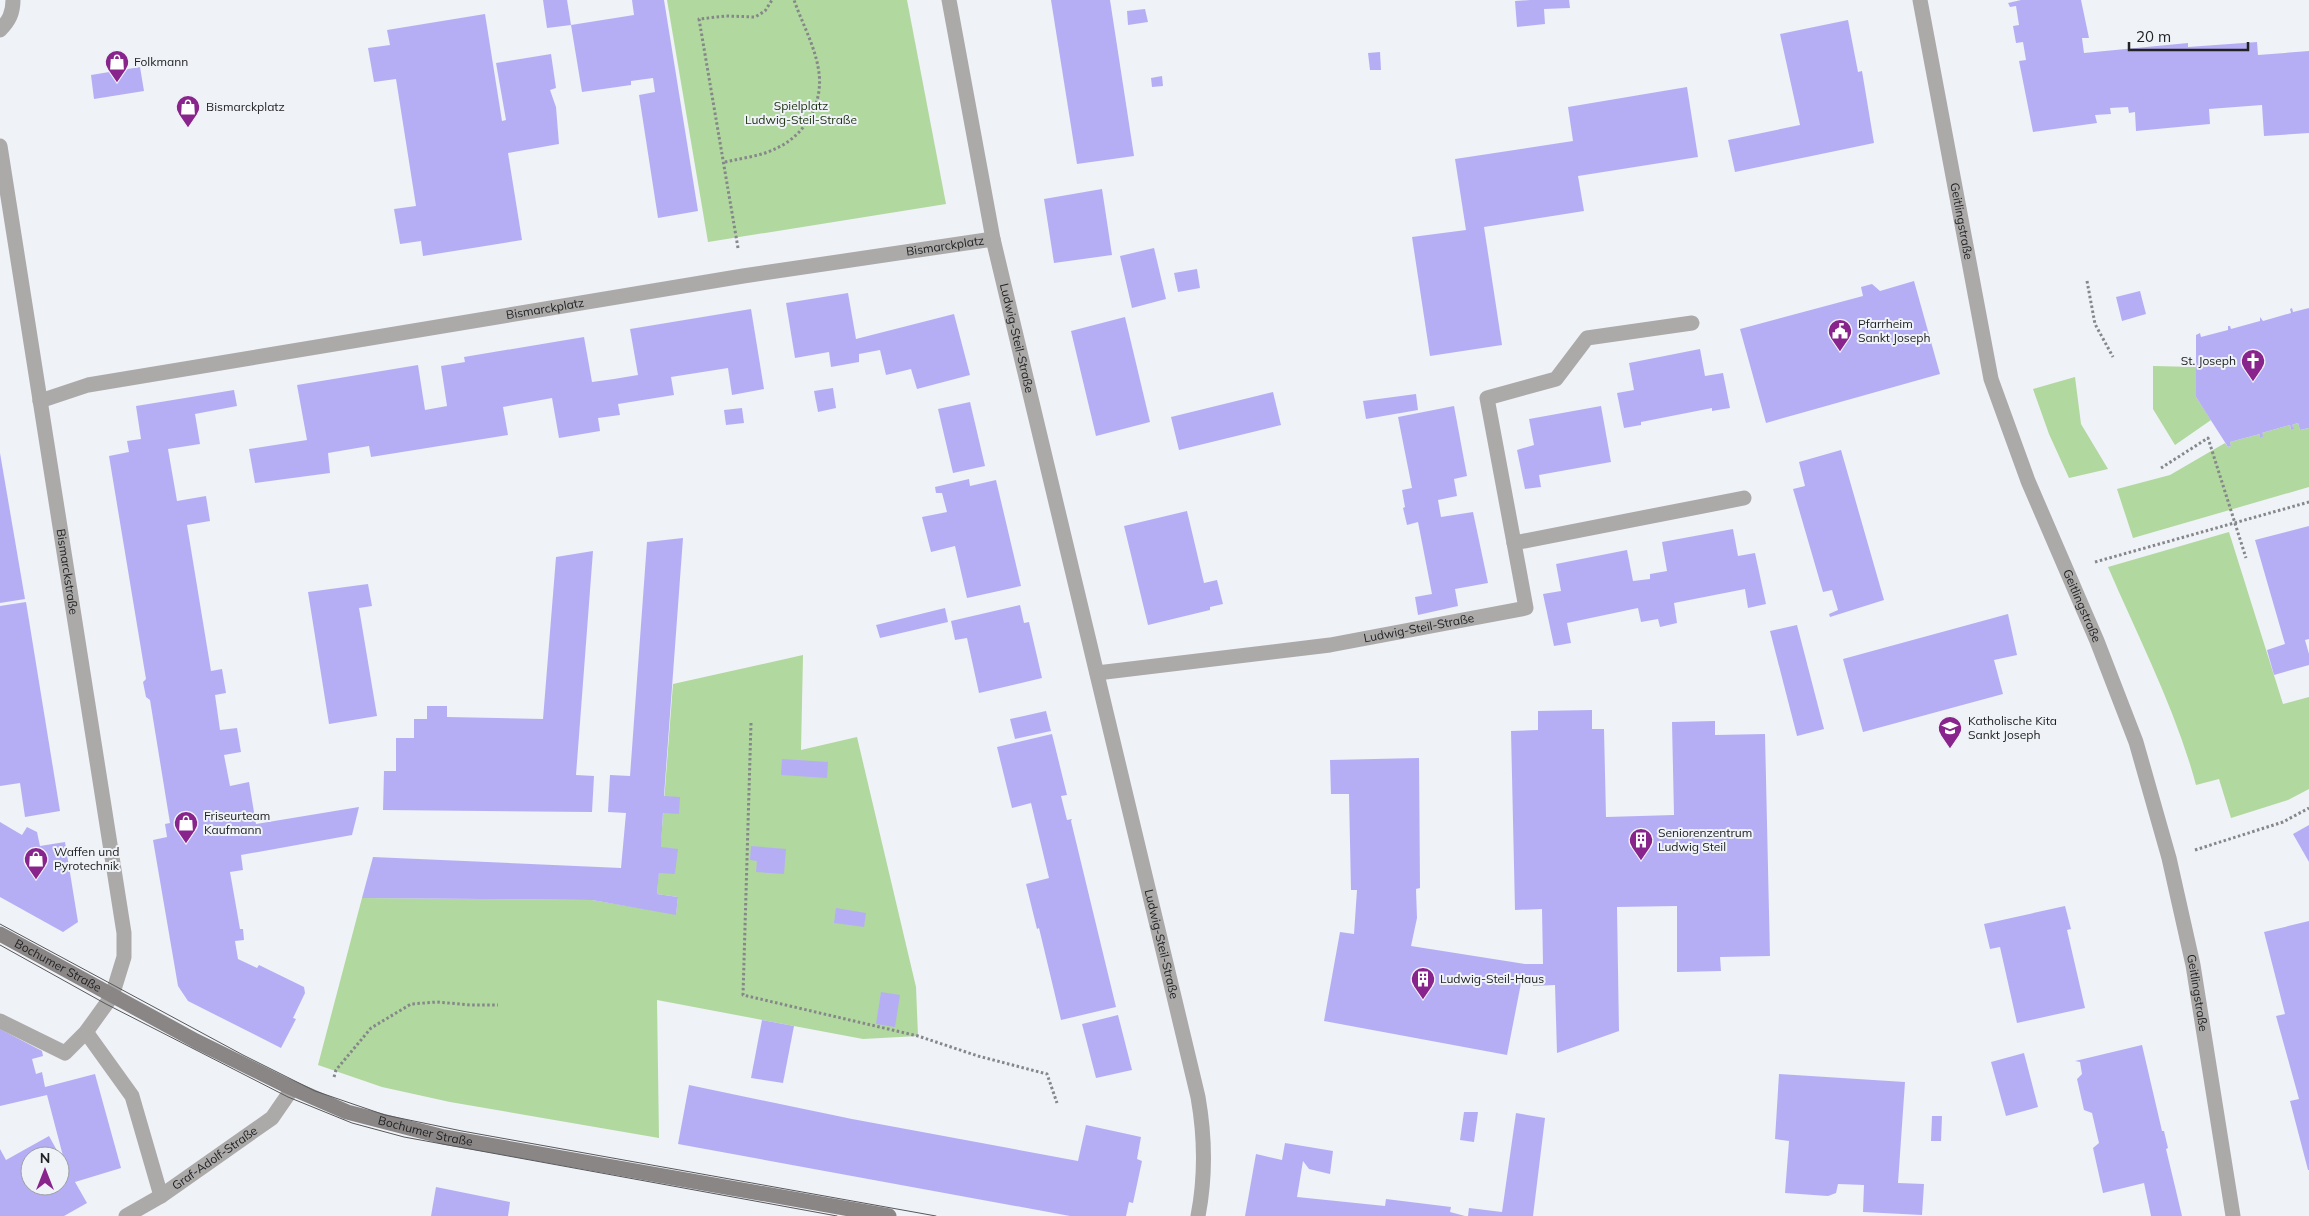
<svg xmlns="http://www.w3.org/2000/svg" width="2309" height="1216" viewBox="0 0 2309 1216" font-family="Mulish,sans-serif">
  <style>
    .green { fill: #b1d89e }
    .building { fill: #b6aef5 }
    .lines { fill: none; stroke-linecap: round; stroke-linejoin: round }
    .path { stroke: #85878a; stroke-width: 3; stroke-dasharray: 2.5 2.5; stroke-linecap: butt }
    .lane { stroke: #aca9a9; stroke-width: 15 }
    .street { stroke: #aca9a9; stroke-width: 15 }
    .secondary { stroke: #8b8686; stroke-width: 15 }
    .tram { stroke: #56585a; stroke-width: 1 }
    .labels { text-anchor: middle; stroke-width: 4; stroke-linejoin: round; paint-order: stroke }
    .poi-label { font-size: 12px; fill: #212224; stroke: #eff2f7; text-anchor: start }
    .park-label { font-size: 12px; fill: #1c3210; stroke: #eff2f7 }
    .street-label { font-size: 12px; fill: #212224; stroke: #eff2f7 }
  </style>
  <rect width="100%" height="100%" fill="#eff2f7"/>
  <g class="green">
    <polygon points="667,0 907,0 946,204 708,242"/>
    <polygon points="2153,366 2196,367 2196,397 2211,420 2175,445 2153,409"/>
    <polygon points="2075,377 2081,424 2108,469 2069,478 2049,434 2033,389"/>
    <polygon points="2298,423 2300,430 2309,428 2309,487 2133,538 2117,489 2170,475 2225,443 2228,447 2231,446 2230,442 2260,434 2260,438 2262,437 2262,433 2290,425 2291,430 2293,429 2292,425"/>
    <path d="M2229,532L2283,704L2309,697V789L2288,800L2231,818L2219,779L2196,785C2176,710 2139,639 2108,567Z"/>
    <polygon points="803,655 801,750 857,737 916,987 918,1036 863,1039 657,1000 659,1138 450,1102 382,1087 318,1065 362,898 592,900 676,914 678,897 657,894 673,684"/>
  </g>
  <g class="building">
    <polygon points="543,0 567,0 571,25 547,28"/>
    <polygon points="632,0 664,0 698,211 658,218 639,95 655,92 653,78 631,81 631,85 582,92 571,25 634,15"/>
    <polygon points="1051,0 1110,0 1134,156 1077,164"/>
    <polygon points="1530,0 1569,0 1570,8 1544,9 1545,24 1517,27 1515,1"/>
    <polygon points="2021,0 2081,0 2089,38 2082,38 2084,53 2188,43 2188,47 2257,42 2258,55 2309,51 2309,133 2264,136 2262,105 2209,109 2210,124 2136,131 2135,112 2129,113 2128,107 2110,108 2111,114 2095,115 2097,123 2033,132 2019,61 2026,60 2023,42 2016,43 2013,26 2019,25 2016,6 2010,7 2008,3"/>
    <polygon points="1145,9 1148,22 1128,25 1127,11"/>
    <polygon points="485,14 502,121 506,120 496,63 551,54 556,88 550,90 556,107 559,144 508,153 522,240 423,256 421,241 400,244 394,209 416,206 396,79 374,82 368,48 390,45 387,30"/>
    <polygon points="1848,20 1858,72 1862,71 1874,143 1735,172 1728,140 1800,125 1780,34"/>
    <polygon points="1380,52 1381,70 1370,70 1368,53"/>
    <polygon points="140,67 144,91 94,99 91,75"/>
    <polygon points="1162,76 1163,86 1152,87 1151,78"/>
    <polygon points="1687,87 1698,157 1578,176 1584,211 1484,227 1502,345 1430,356 1412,237 1466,230 1455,159 1573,141 1568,107"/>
    <polygon points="1102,189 1112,255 1054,263 1044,199"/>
    <polygon points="1154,248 1166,299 1132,308 1120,256"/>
    <polygon points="1197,269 1200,288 1178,292 1174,273"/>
    <polygon points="1914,281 1940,374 1766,423 1740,329 1863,296 1861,287 1872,284 1880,291"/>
    <polygon points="2140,291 2146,314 2122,321 2116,297"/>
    <polygon points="848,293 856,339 954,314 970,375 917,389 911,369 886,375 880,350 859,354 859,362 831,367 829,352 795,358 786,303"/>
    <polygon points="2292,308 2293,312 2309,308 2309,428 2300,430 2298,423 2292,425 2294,429 2291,430 2290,425 2262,433 2263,437 2260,438 2260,434 2230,442 2231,446 2228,447 2196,397 2196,335 2200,333 2201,337 2228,330 2228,326 2230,326 2231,329 2260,321 2260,317 2263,321 2291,313 2290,309"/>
    <polygon points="751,309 764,389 732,395 728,368 671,377 674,395 618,404 620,415 598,418 600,431 559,438 552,398 503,407 508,435 371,457 369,446 328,453 330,473 255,483 249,449 307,440 297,385 418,365 425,410 447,406 441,366 465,362 464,357 584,337 592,382 614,379 638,375 630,329"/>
    <polygon points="1125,317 1150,422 1096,436 1071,331"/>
    <polygon points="1700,349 1705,376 1723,373 1730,408 1712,411 1712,408 1641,422 1641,425 1624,428 1617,393 1634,390 1629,363"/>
    <polygon points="833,388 836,408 818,412 814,391"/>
    <polygon points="234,390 237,406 195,414 200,444 168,449 177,501 206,496 210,521 187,525 211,671 222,669 226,693 215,695 220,730 237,728 241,752 224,755 230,786 249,782 256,824 359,807 352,835 241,855 243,870 230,872 240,929 243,929 244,940 235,941 238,959 257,968 259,965 304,987 305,993 293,1018 296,1019 281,1048 188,1001 178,986 153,840 167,837 165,824 170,823 150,700 146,697 143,682 146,679 109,456 129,452 127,441 141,439 136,406"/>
    <polygon points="1273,392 1281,425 1179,450 1171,417"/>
    <polygon points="1416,394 1418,410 1366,419 1363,401"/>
    <polygon points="970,402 985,466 953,473 938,409"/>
    <polygon points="1454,406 1467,476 1454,479 1457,496 1438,500 1441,517 1473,512 1488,583 1455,589 1458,606 1418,615 1415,597 1432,594 1418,522 1407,525 1403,508 1405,507 1402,490 1412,488 1398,417"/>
    <polygon points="1601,406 1611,462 1539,475 1541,487 1525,489 1517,450 1534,445 1529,419"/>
    <polygon points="742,408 744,423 726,425 724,410"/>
    <polygon points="1841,450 1884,600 1830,617 1829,614 1838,610 1832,590 1823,592 1793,489 1805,486 1799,462"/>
    <polygon points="0,453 25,599 0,603"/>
    <polygon points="969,479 970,486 996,480 1021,586 967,598 955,546 931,552 922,517 947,512 942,493 936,493 935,487"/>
    <polygon points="1187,511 1204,583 1217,580 1223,604 1210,607 1210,610 1148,625 1124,526"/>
    <polygon points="2309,526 2309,639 2305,640 2309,654 2309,665 2274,675 2267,650 2285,644 2255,540"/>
    <polygon points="1733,529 1738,556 1755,553 1766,604 1748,608 1745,589 1674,603 1677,623 1660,627 1658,619 1641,622 1638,608 1567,623 1571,643 1554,646 1543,594 1561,591 1556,564 1627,550 1633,581 1650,579 1650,574 1667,571 1662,542"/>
    <polygon points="683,538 664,796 680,797 679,814 663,813 661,847 678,849 675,874 659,873 657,894 678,897 676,915 592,900 362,898 373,857 621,868 626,813 608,812 610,775 630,776 647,542"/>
    <polygon points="593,551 576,775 594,776 592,812 383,810 384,771 396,771 396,738 414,738 414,719 427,719 427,706 447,706 447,717 543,719 556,557"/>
    <polygon points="368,584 372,606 359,608 377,716 329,724 308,592"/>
    <polygon points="26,602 60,811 25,817 20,783 0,786 0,606"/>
    <polygon points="1020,605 1024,623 1029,622 1042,678 979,693 967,638 955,640 951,621"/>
    <polygon points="945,608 948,622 880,638 876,625"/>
    <polygon points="2008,614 2017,655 1994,660 2003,694 1863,732 1843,659"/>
    <polygon points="1797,625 1824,729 1797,736 1770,631"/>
    <polygon points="1592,710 1592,729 1604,729 1606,817 1674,815 1672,722 1715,721 1715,735 1765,734 1770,956 1720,957 1721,971 1677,972 1677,906 1617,907 1619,1031 1557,1053 1555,985 1533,986 1533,978 1522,978 1507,1055 1324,1021 1340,932 1354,934 1357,890 1351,890 1349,794 1331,794 1330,760 1419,758 1420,888 1416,889 1417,918 1411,946 1525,964 1543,964 1542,909 1515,910 1511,731 1538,730 1538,711"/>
    <polygon points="1046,711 1051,731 1015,739 1010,719"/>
    <polygon points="1052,734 1067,795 1061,796 1067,820 1072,819 1071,821 1116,1007 1061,1020 1039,928 1037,929 1026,884 1049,878 1031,803 1012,808 997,747"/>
    <polygon points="782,759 828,762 827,778 781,775"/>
    <polygon points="0,822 22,835 27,827 37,832 40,846 65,842 78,922 63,932 0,897"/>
    <polygon points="2309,825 2309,862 2293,834"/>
    <polygon points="751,846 786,849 784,874 756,872 757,861 750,860"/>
    <polygon points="2065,906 2071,929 2067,930 2085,1008 2017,1023 2000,947 1990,949 1984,924"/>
    <polygon points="836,908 866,913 864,927 834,923"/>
    <polygon points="2309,921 2309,1170 2308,1170 2290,1101 2299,1099 2276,1016 2285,1014 2264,932"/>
    <polygon points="881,992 900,995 895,1027 876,1024"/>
    <polygon points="1118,1015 1132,1070 1096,1078 1082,1024"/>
    <polygon points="762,1020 794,1026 783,1083 751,1078"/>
    <polygon points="0,1029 42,1051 43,1056 32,1059 36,1074 42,1072 45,1087 95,1074 121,1168 75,1182 87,1203 64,1216 0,1216 0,1149 6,1160 49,1136 60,1156 30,1156 30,1186 60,1186 60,1157 63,1156 47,1095 0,1106"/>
    <polygon points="2142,1045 2162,1131 2164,1131 2168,1148 2166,1149 2182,1216 2151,1216 2144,1183 2103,1193 2093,1148 2099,1143 2092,1113 2084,1110 2077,1079 2082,1074 2080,1062 2075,1061"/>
    <polygon points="2024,1053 2038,1107 2006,1116 1991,1062"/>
    <polygon points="1779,1074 1905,1082 1898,1183 1924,1184 1922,1215 1863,1212 1864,1185 1838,1184 1836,1193 1828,1196 1785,1193 1789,1141 1775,1139"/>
    <polygon points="689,1085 852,1119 1078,1161 1086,1125 1141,1137 1137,1159 1142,1161 1133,1203 1129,1202 1126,1216 1070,1216 678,1144"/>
    <polygon points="1464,1112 1478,1112 1474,1142 1460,1140"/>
    <polygon points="1516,1113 1545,1118 1533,1216 1468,1216 1469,1208 1502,1212"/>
    <polygon points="1932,1116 1942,1116 1941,1141 1931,1141"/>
    <polygon points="1285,1143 1333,1151 1330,1174 1309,1169 1303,1161 1297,1197 1385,1206 1386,1199 1451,1207 1450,1212 1465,1216 1245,1216 1256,1154 1282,1160"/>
    <polygon points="436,1187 510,1202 508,1216 431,1216"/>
  </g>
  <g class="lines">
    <g class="path">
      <path d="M725,162C742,158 762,156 777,148C805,135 823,104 819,73C816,48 802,23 794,0"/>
      <polyline points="738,248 699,19 726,16 755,17 765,11 772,0"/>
      <polyline points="2087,281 2095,324 2113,357"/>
      <polyline points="2161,468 2208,438 2246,558"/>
      <polyline points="2095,562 2309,502"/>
      <polyline points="751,723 743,995 918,1036 978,1056 1047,1074 1057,1103"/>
      <polyline points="2195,850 2283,822 2309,808"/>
      <polyline points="334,1077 336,1070 371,1028 411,1004 437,1002 471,1005 498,1005"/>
    </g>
    <g class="lane">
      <polyline points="1514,543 1487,398 1556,379 1587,338 1692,323"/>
      <path id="s1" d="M1097,673L1330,645L1526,608L1514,543L1744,498"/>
      <polyline points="0,1021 65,1053 86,1032 112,996"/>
      <polyline points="86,1032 132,1096 161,1196"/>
    </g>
    <g class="street">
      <path id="s2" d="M949,0L993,239L1198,1097C1205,1137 1206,1175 1198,1216"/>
      <path id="s3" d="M1920,0L1991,379L2028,481L2097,641L2136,742L2169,858L2193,965L2233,1216"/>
      <path d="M0,30C9,21 13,13 13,0"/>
      <path id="s4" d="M0,146L124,933V957L112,996"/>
      <path id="s5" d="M40,401L88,385L743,276L993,239"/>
      <path id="s6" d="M126,1216L161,1196L272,1118L292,1089"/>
    </g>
    <path class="secondary" id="s7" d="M0,934L196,1041L285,1085L347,1112L444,1137L889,1216"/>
    <g class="tram">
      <polyline points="0,924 243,1055 315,1091 385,1115 462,1131 936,1216"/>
      <polyline points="0,945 106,1004 288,1097 352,1123 404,1137 837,1216"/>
    </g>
  </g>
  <defs>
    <g id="shop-pin" transform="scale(1.25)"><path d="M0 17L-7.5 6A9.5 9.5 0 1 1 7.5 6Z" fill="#88248c" stroke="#eff2f7"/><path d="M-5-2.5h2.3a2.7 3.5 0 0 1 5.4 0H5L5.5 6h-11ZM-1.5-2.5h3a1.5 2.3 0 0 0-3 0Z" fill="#fff"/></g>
    <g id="civic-pin" transform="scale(1.25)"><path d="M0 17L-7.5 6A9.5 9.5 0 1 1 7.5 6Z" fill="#88248c" stroke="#eff2f7"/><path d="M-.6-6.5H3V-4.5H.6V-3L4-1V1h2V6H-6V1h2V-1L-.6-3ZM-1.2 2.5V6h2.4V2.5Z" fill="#fff"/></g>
    <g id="church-pin" transform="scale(1.25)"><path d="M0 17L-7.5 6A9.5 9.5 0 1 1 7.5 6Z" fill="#88248c" stroke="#eff2f7"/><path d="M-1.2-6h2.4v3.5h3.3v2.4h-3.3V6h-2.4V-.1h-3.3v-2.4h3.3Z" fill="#fff"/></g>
    <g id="school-pin" transform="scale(1.25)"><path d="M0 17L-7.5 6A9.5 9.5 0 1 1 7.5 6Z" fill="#88248c" stroke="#eff2f7"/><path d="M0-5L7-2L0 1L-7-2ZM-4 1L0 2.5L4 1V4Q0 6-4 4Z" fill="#fff"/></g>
    <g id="building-pin" transform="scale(1.25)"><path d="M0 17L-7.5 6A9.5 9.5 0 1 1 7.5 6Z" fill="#88248c" stroke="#eff2f7"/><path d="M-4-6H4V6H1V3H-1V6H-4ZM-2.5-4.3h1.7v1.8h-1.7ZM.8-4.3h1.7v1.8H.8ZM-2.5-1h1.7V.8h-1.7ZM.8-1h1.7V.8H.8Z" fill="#fff"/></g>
  </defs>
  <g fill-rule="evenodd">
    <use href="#shop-pin" x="117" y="62"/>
    <use href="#shop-pin" x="188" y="107"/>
    <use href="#civic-pin" x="1840" y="331"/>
    <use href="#church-pin" x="2253" y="361"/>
    <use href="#school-pin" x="1950" y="728"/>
    <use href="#shop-pin" x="186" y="823"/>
    <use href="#building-pin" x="1641" y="840"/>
    <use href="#shop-pin" x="36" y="859"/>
    <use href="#building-pin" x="1423" y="979"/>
  </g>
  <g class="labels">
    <g class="poi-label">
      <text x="134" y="66">Folkmann</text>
      <text x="206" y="111">Bismarckplatz</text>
      <text x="1858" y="328">Pfarrheim<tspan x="1858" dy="14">Sankt Joseph</tspan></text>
      <text x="2236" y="365" text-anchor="end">St. Joseph</text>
      <text x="1968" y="725">Katholische Kita<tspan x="1968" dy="14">Sankt Joseph</tspan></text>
      <text x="204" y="820">Friseurteam<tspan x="204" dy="14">Kaufmann</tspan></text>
      <text x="1658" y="837">Seniorenzentrum<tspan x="1658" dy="14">Ludwig Steil</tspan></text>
      <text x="54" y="856">Waffen und<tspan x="54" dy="14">Pyrotechnik</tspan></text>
      <text x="1440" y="983">Ludwig-Steil-Haus</text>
    </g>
    <g class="park-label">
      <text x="801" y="110">Spielplatz<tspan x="801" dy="14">Ludwig-Steil-Straße</tspan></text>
    </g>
    <g class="street-label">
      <text dy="4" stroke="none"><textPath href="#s3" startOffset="225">Geitlingstraße</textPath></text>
      <text dy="4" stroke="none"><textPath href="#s5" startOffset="919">Bismarckplatz</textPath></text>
      <text dy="4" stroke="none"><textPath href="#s5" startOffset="514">Bismarckplatz</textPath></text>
      <text dy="4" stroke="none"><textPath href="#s2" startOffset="345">Ludwig-Steil-Straße</textPath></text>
      <text dy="4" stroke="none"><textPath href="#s4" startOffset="431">Bismarckstraße</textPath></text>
      <text dy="4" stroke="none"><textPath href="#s3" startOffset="630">Geitlingstraße</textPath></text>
      <text dy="4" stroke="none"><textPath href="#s1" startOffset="325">Ludwig-Steil-Straße</textPath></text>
      <text dy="4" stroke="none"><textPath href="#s2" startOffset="968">Ludwig-Steil-Straße</textPath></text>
      <text dy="4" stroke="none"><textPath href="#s7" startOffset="66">Bochumer Straße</textPath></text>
      <text dy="4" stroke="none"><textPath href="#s3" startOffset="1035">Geitlingstraße</textPath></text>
      <text dy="4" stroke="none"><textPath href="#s7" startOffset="471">Bochumer Straße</textPath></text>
      <text dy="4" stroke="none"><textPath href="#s6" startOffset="106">Graf-Adolf-Straße</textPath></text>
    </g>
  </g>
  <g transform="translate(45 1171)"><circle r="24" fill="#eff2f7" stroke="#9d9fa3"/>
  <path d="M0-4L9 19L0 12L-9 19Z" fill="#88248c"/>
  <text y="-8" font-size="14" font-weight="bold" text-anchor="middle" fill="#212224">N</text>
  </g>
  <path d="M2129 42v8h119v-8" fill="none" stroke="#212224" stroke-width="2.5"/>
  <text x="2136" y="42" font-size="15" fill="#212224" stroke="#eff2f7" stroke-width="4" paint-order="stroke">20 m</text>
</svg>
